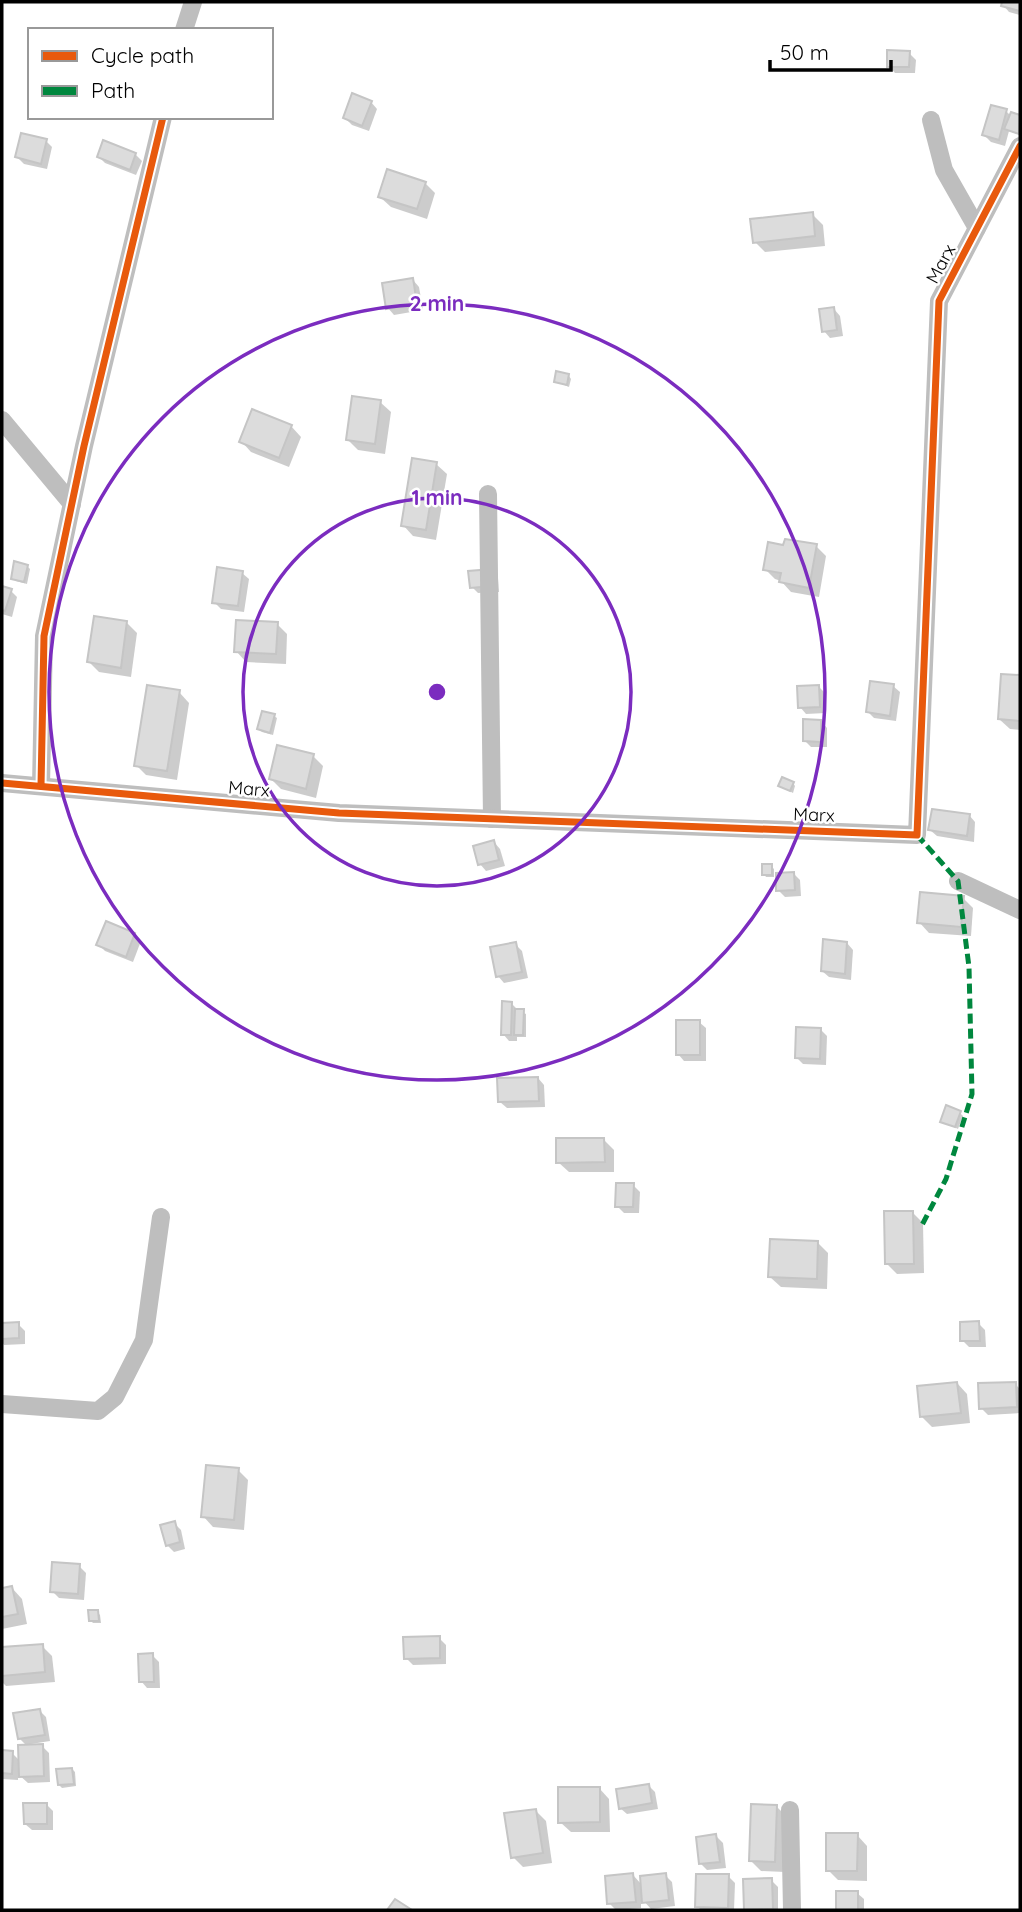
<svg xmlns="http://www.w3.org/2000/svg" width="1022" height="1912" viewBox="0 0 1022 1912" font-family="Quicksand,sans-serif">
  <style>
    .shadow { fill: #0003 }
    .building { fill: #dcdcdc; stroke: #c5c5c5; stroke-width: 2 }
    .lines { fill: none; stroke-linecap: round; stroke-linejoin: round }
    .minor { stroke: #bebebe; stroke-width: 18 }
    .quiet { stroke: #00873e; stroke-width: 5; stroke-dasharray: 10 5; stroke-linecap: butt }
    .cycleway-casing { stroke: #fff; stroke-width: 11 }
    .cycleway { stroke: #e8590c; stroke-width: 7 }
    .ring { fill: none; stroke: #7b2cbf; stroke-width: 3.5 }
    .labels { text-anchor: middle; stroke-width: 5; stroke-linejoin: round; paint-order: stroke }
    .street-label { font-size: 18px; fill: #000; stroke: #fff }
    .centre { fill: #7b2cbf; stroke: #fff; stroke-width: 3.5 }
    .ring-label { font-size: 21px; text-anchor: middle; font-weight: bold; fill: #7b2cbf; stroke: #fff; stroke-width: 5; stroke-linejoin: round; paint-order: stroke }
  </style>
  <rect width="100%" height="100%" fill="#fff"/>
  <g class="shadow">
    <polygon points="1003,2 1020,2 1020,15 1009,12 1003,5"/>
    <polygon points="909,53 916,60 915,73 895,73 889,66"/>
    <polygon points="371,102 377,109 369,131 352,125 345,118"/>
    <polygon points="1006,111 1011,116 1012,114 1020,117 1020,135 1009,131 1005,146 991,142 984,135"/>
    <polygon points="46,141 52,147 47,169 24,164 17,157"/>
    <polygon points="135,154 142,161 136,175 105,163 99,157"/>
    <polygon points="425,183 435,193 427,219 391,207 380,197"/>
    <polygon points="812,214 823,225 825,246 765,252 755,242"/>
    <polygon points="413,280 419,287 423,310 394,315 388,308"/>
    <polygon points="834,309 840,316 843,336 830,338 824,331"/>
    <polygon points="569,376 571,379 569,387 555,381"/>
    <polygon points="380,402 391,412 385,454 358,450 347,439"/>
    <polygon points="291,426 301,437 289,467 251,452 241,441"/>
    <polygon points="436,464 447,474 436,540 413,536 403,525"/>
    <polygon points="816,546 826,556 819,597 791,592 781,581 775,579 765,569 785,547"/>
    <polygon points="27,566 30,569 27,584 16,581 13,578"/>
    <polygon points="491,571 498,578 499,592 478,593 472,587"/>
    <polygon points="242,573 249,579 244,612 221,609 214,602"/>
    <polygon points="2,588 11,591 17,597 12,617 2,614"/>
    <polygon points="127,623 137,633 131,677 99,672 89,662"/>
    <polygon points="277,624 287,634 286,664 246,662 236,651"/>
    <polygon points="1002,676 1020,677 1020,730 1010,729 999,719"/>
    <polygon points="893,686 900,692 896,721 874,718 868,712"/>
    <polygon points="819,687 825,693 826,713 806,714 800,707"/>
    <polygon points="179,692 189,703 177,780 146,775 136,765"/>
    <polygon points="274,716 277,718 273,735 262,732 259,729"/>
    <polygon points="821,721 827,728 827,747 811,747 804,740"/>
    <polygon points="313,756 323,766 316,798 281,789 271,779"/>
    <polygon points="793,783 795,786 793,793 780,786"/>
    <polygon points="969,815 975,822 974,842 937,836 930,830"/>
    <polygon points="494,842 500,849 505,866 486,871 480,864"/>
    <polygon points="771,866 774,869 774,877 766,877 764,874"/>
    <polygon points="794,874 800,880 801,896 785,897 778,890"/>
    <polygon points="963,898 973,908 971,936 929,933 919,922"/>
    <polygon points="134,935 141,941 133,962 105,951 98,944"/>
    <polygon points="847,943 853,950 851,980 829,977 822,971"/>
    <polygon points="515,944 522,951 528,978 504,983 498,976"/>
    <polygon points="511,1003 518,1010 526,1014 526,1037 517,1037 517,1041 509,1041 503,1034"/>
    <polygon points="699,1022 706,1028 706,1061 684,1061 678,1054"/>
    <polygon points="821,1030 827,1036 826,1065 803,1064 796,1057"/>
    <polygon points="538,1078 544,1085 545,1107 507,1108 500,1102"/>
    <polygon points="960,1113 963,1116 958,1129 942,1121"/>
    <polygon points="603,1139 614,1150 614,1172 569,1172 558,1162"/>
    <polygon points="633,1185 640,1192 639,1213 624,1213 617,1206"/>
    <polygon points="912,1212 923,1223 924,1273 897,1274 887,1264"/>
    <polygon points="818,1243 828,1253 827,1289 781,1287 770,1277"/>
    <polygon points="978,1323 985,1330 986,1347 969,1347 962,1340"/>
    <polygon points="2,1324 18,1324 25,1331 25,1344 4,1345 2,1342"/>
    <polygon points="957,1383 967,1394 970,1423 932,1427 922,1417"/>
    <polygon points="1015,1384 1020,1389 1020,1413 988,1415 981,1408"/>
    <polygon points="238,1470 248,1480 244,1530 213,1527 203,1516"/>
    <polygon points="174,1523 181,1530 185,1549 174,1552 167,1545"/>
    <polygon points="79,1566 86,1573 84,1600 59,1598 52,1591"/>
    <polygon points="12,1588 22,1599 27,1624 2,1629 2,1590"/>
    <polygon points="97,1612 100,1615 101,1623 93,1623 90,1620"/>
    <polygon points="439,1638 446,1645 446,1664 413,1665 406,1658"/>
    <polygon points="42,1646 52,1656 55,1682 6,1686 2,1682 2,1649"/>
    <polygon points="152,1655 159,1662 160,1688 147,1688 141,1681"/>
    <polygon points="40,1711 46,1717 50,1741 31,1744 31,1747 42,1746 49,1753 50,1782 28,1783 18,1774 18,1780 2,1779 2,1752 12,1753 20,1761 28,1747 19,1738"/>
    <polygon points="72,1769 75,1772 76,1786 62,1788 59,1785"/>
    <polygon points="649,1786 655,1792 658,1809 627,1814 620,1808"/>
    <polygon points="599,1788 609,1799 610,1832 571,1832 560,1822"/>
    <polygon points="46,1804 53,1811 53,1830 32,1830 25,1824"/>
    <polygon points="776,1806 787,1817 785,1872 761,1871 751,1861"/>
    <polygon points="536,1811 546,1821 552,1863 523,1867 513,1857"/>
    <polygon points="857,1835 867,1846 867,1881 838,1880 828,1870"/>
    <polygon points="716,1836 723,1843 726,1868 707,1870 700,1863"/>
    <polygon points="633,1875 642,1885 665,1875 672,1882 675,1906 651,1909 641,1898 641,1908 616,1910 609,1903"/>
    <polygon points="728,1876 735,1883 734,1910 701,1910 697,1906"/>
    <polygon points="771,1880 778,1887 778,1910 746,1910"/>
    <polygon points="838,1893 857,1893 864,1899 864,1910 838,1910"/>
  </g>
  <g class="building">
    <polygon points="1002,2 1020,2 1020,11 1001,6"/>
    <polygon points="887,50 910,51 909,67 887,67"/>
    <polygon points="352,93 372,101 362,126 343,118"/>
    <polygon points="991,105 1007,109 999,140 982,135"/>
    <polygon points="1011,112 1020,115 1019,134 1004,129"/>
    <polygon points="21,133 47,139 41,164 15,157"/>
    <polygon points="103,140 136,153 130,170 97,157"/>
    <polygon points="387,169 426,182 417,209 378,197"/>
    <polygon points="813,212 815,236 753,243 750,219"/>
    <polygon points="413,278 417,304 386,309 382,283"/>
    <polygon points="834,307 837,330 822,332 819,309"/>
    <polygon points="556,371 569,374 567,385 554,382"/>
    <polygon points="352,396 381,400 375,444 346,440"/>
    <polygon points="252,409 292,425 279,458 239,442"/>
    <polygon points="412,458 437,462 426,530 401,526"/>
    <polygon points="785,539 817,544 809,588 779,582 781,573 763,570 768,542 783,545"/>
    <polygon points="14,561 28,565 24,582 11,579"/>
    <polygon points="217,567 243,571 238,606 212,603"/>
    <polygon points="492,569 493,586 470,588 468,571"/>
    <polygon points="2,586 12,589 5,611 2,610"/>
    <polygon points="94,616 127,621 121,668 87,662"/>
    <polygon points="236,620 278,622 276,654 234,652"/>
    <polygon points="1001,674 1020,675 1020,721 998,719"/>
    <polygon points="870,681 894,684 890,716 866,712"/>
    <polygon points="147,685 180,690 167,771 134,766"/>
    <polygon points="819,685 820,707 798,708 797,686"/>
    <polygon points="262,711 275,714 270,733 257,729"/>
    <polygon points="803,719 821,720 821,742 803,741"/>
    <polygon points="277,745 314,754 306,789 269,779"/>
    <polygon points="782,777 794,782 790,791 778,786"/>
    <polygon points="932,809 970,814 967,836 928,830"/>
    <polygon points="494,840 499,860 478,865 473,846"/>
    <rect x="762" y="864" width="10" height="11"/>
    <polygon points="794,872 795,890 776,891 776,873"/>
    <polygon points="920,892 964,896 961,927 917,923"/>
    <polygon points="106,921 135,933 126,957 96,945"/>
    <polygon points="823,939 847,942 845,974 821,971"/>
    <polygon points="516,942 522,972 496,977 490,947"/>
    <polygon points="502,1001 512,1002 511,1035 501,1035"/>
    <polygon points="515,1009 524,1009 523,1035 514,1035"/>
    <rect x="676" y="1020" width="24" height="35"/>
    <polygon points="796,1027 821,1028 820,1059 795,1058"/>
    <polygon points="538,1077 539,1101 498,1102 497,1078"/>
    <polygon points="946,1105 961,1111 955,1127 940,1122"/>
    <polygon points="556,1138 604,1138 605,1162 556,1163"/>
    <polygon points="616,1183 634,1183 633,1207 615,1207"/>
    <polygon points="884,1211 913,1211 914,1264 885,1264"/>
    <polygon points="770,1239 818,1241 817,1279 768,1277"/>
    <polygon points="979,1321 980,1341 960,1341 960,1322"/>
    <polygon points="19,1322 19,1338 2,1339 2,1323"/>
    <polygon points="957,1382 961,1413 920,1417 917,1386"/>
    <polygon points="1016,1382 1017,1407 979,1409 978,1383"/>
    <polygon points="206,1465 239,1468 234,1520 201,1517"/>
    <polygon points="175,1521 180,1542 166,1546 160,1525"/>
    <polygon points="52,1562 80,1564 78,1594 50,1592"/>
    <polygon points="12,1586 18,1614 2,1617 2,1588"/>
    <polygon points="88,1610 98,1610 99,1621 89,1621"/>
    <polygon points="440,1636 440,1658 404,1659 403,1637"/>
    <polygon points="43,1644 45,1672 2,1676 2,1647"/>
    <polygon points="153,1653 154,1682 139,1682 138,1654"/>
    <polygon points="40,1709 45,1735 18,1739 13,1713"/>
    <polygon points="43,1744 44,1776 19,1777 18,1745"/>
    <polygon points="2,1750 13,1751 12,1774 2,1773"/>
    <polygon points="72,1768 74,1784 58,1785 56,1769"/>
    <polygon points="649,1784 652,1803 619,1809 616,1789"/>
    <polygon points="558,1787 600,1787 600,1822 558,1823"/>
    <polygon points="23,1803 47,1803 47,1824 24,1824"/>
    <polygon points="751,1804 777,1805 775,1862 749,1861"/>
    <polygon points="536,1809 543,1853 511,1858 504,1813"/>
    <polygon points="826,1833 858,1833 857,1871 826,1871"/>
    <polygon points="716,1834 720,1862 699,1864 696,1837"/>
    <polygon points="633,1873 636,1902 607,1904 605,1876"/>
    <polygon points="666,1873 669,1900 642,1903 640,1876"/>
    <polygon points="696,1874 729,1874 728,1908 695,1907"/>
    <polygon points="772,1878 773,1909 744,1910 743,1879"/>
    <rect x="836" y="1891" width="22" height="19"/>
    <polygon points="395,1899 412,1910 387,1910"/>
  </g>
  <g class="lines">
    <g class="minor">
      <polyline points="184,30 193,2"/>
      <polyline points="931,120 944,170 977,228"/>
      <polyline points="2,420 72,504"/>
      <polyline points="488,494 492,819"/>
      <polyline points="2,783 339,813 917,835 939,301 1020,146"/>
      <polyline points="41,786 44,636 84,446 163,117"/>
      <polyline points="958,881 1020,910"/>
      <polyline points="2,1404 98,1411 115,1397 144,1340 161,1217"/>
      <polyline points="790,1810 792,1910"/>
    </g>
    <polyline class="quiet" points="917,835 958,881 969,967 972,1094 946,1179 921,1227"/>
    <g class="cycleway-casing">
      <g id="cycleway">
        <polyline points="2,783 339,813 917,835 939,301 1020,146"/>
        <polyline points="41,786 44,636 84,446 163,117"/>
      </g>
    </g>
    <use href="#cycleway" class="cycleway"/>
  </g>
  <g class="ring">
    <circle cx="437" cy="692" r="194"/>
    <circle cx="437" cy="692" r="388"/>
  </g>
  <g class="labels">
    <g class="street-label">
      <text transform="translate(941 264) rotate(-62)" y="6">Marx</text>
      <text transform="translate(249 789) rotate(5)" y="6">Marx</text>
      <text transform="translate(814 815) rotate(2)" y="6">Marx</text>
    </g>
  </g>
  <circle cx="437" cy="692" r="10" class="centre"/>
  <g class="ring-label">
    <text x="437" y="311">2 min</text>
    <text x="437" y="505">1 min</text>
  </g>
  <rect width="1022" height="1912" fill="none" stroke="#000000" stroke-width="7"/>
  <rect x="28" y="28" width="245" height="91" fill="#ffffff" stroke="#999999" stroke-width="2"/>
  <rect x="42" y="51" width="35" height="10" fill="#e8590c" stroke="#999999" stroke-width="2"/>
  <text x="91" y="63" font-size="21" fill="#000000">Cycle path</text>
  <rect x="42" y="86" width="35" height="10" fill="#00873e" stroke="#999999" stroke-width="2"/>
  <text x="91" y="98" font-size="21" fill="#000000">Path</text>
  <path d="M770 60v10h121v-10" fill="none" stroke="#000000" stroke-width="3.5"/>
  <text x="780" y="60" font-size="21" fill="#000000" stroke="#ffffff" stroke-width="5" paint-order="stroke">50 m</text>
</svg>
